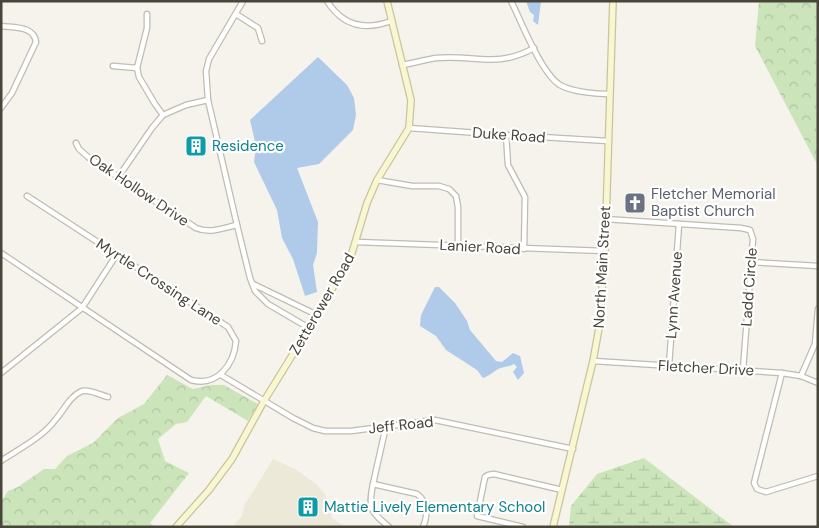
<svg xmlns="http://www.w3.org/2000/svg" width="819" height="528" viewBox="0 0 819 528" font-family="'DM Sans',sans-serif">
  <style>
    .education { fill: #ece9d8 }
    .forest { fill: url(#forest-crowns) }
    .wetland { fill: url(#wetland-marsh) }
    .water { fill: #b0caea }
    .lines { fill: none; stroke-linecap: round; stroke-linejoin: round }
    .street-casing { stroke: #bfbcb0; stroke-width: 7 }
    .secondary-casing { stroke: #c9c49d; stroke-width: 8 }
    .street { stroke: #fff; stroke-width: 4.5 }
    .secondary { stroke: #f9f6d2; stroke-width: 5.5 }
    .labels { text-anchor: middle; stroke-width: 4.5; stroke-linejoin: round; paint-order: stroke }
    .street-label { font-size: 15px; fill: #48453b; stroke: #fff }
    .culture-label { font-size: 15px; fill: #0d838f; stroke: #fff; text-anchor: start }
    .worship-label { font-size: 15px; fill: #5b616d; stroke: #fff; text-anchor: start }
  </style>
  <defs>
    <pattern id="forest-crowns" width="20" height="18" patternUnits="userSpaceOnUse" patternTransform="scale(1.25)"><rect width="20" height="18" fill="#cbe4ba"/><path d="M2 6a3 3 0 1 1 6 0M12 15a3 3 0 1 1 6 0" fill="none" stroke="#b0c5a1"/></pattern>
    <pattern id="wetland-marsh" width="20" height="14" patternUnits="userSpaceOnUse" patternTransform="scale(1.25)"><rect width="20" height="14" fill="#cbe4ba"/><path d="M1 5h8M5 5V1M11 12h8M15 12V8" fill="none" stroke="#b0c5a1"/></pattern>
  </defs>
  <rect width="100%" height="100%" fill="#f5f3ec"/>
  <polygon class="education" points="273,459 295,469 316,484 325,494 332,518 345,527 232,527 242,516 244,505 251,495"/>
  <g class="forest">
    <polygon points="759,1 818,1 818,166 755,46"/>
    <polygon points="167,375 193,389 211,385 224,385 258,404 248,421 206,396 187,422 176,424 158,439 165,461 189,473 150,523 155,527 1,527 1,502 8,491 18,487 44,469 55,469 67,456 93,443 118,418 144,404"/>
  </g>
  <polygon class="wetland" points="644,458 734,527 569,527 571,506 597,474"/>
  <g class="water">
    <polygon points="526,1 541,1 538,25 533,21 534,15 530,12"/>
    <polygon points="318,57 347,85 354,98 356,115 353,130 319,164 297,168 318,222 317,253 313,265 317,292 305,296 293,259 282,238 277,210 254,162 256,146 250,120"/>
    <path d="M435,287H439L455,303L467,321L470,330L496,361L502,362L513,353L520,356L524,373L518,380L513,372L517,367L514,364C509,367 503,367 498,369C492,373 489,376 483,378L477,370L446,350L436,336L420,326L421,315Z"/>
  </g>
  <g class="lines">
    <g class="street-casing">
      <g id="street">
        <polyline points="243,1 209,59 206,71 208,100 237,225 250,278 255,291 268,304 309,328"/>
        <path d="M327,1C342,25 364,31 391,21"/>
        <path d="M511,1C522,23 541,73 560,85C572,92 597,94 610,94"/>
        <polyline points="147,14 147,28 137,68 139,77 155,104 163,115"/>
        <polyline points="236,14 258,28 262,41"/>
        <path d="M1,26C15,28 34,26 36,42L12,93L1,108"/>
        <path d="M402,65C413,63 425,60 436,58C474,54 496,69 534,48"/>
        <polyline points="113,66 137,68"/>
        <polyline points="409,128 506,135 608,141"/>
        <polyline points="506,135 508,165 525,197 524,249"/>
        <path d="M76,143L79,149L88,157L196,228C210,234 223,228 237,225"/>
        <polyline points="119,176 152,128 163,115 186,105 208,100"/>
        <polyline points="377,180 412,186 439,186 449,189 456,196 458,207 458,246"/>
        <polyline points="605,219 741,228 750,230 753,239 743,370"/>
        <polyline points="356,242 605,251"/>
        <path d="M1,253L191,380C217,387 234,365 236,341L228,327L27,196"/>
        <polyline points="751,262 818,266"/>
        <polyline points="253,284 317,315"/>
        <polyline points="593,361 782,373 801,376 818,383"/>
        <polyline points="669,366 679,224"/>
        <polyline points="1,373 82,308 117,254"/>
        <polyline points="782,373 754,483 757,489 766,492 818,476"/>
        <polyline points="221,375 293,418 313,428 325,431 351,431 435,420 573,449"/>
        <polyline points="801,376 815,344 818,309"/>
        <path d="M1,461C19,449 43,437 56,419C64,410 70,396 82,391C90,389 100,395 108,397"/>
        <polyline points="373,484 386,426"/>
        <path d="M389,527C370,511 368,509 373,484L417,494C428,502 428,515 423,527"/>
        <polyline points="523,527 477,516 485,477 488,475 494,474 562,490"/>
      </g>
    </g>
    <g class="secondary-casing">
      <g id="secondary">
        <polyline points="176,527 209,490 232,459 264,401 317,315 351,256 367,203 377,180 409,128 411,100 387,1"/>
        <polyline points="553,527 593,361 599,328 605,251 613,1"/>
      </g>
    </g>
    <use href="#street" class="street"/>
    <use href="#secondary" class="secondary"/>
  </g>
  <defs>
    <g id="building-square" transform="scale(1.125)"><rect x="-9" y="-9" width="18" height="18" rx="4" fill="#0f9aa8" stroke="#fff"/><path d="M-4-6H4V6H1V3H-1V6H-4ZM-2.5-4.3h1.7v1.8h-1.7ZM.8-4.3h1.7v1.8H.8ZM-2.5-1h1.7V.8h-1.7ZM.8-1h1.7V.8H.8Z" fill="#fff"/></g>
    <g id="church-square" transform="scale(1.125)"><rect x="-9" y="-9" width="18" height="18" rx="4" fill="#6b7280" stroke="#fff"/><path d="M-1.2-6h2.4v3.5h3.3v2.4h-3.3V6h-2.4V-.1h-3.3v-2.4h3.3Z" fill="#fff"/></g>
  </defs>
  <g fill-rule="evenodd">
    <use href="#building-square" x="196" y="146"/>
    <use href="#church-square" x="635" y="203"/>
    <use href="#building-square" x="308" y="507"/>
  </g>
  <g class="labels">
    <g class="street-label">
      <text transform="translate(509 135) rotate(4)" y="5">Duke Road</text>
      <text transform="translate(139 190) rotate(34)" y="5">Oak Hollow Drive</text>
      <text transform="translate(480 247) rotate(3)" y="5">Lanier Road</text>
      <text transform="translate(602 267) rotate(-87)" y="5">North Main Street</text>
      <text transform="translate(159 282) rotate(33)" y="5">Myrtle Crossing Lane</text>
      <text transform="translate(749 287) rotate(-86)" y="5">Ladd Circle</text>
      <text transform="translate(674 295) rotate(-86)" y="5">Lynn Avenue</text>
      <text transform="translate(322 304) rotate(-60)" y="5">Zetterower Road</text>
      <text transform="translate(706 368) rotate(3)" y="5">Fletcher Drive</text>
      <text transform="translate(401 425) rotate(-6)" y="5">Jeff Road</text>
    </g>
    <g class="culture-label">
      <text x="212" y="151">Residence</text>
      <text x="324" y="512">Mattie Lively Elementary School</text>
    </g>
    <g class="worship-label">
      <text x="651" y="199">Fletcher Memorial<tspan x="651" dy="17">Baptist Church</tspan></text>
    </g>
  </g>
  <rect width="819" height="528" fill="none" stroke="#48453b" stroke-width="5"/>
</svg>
